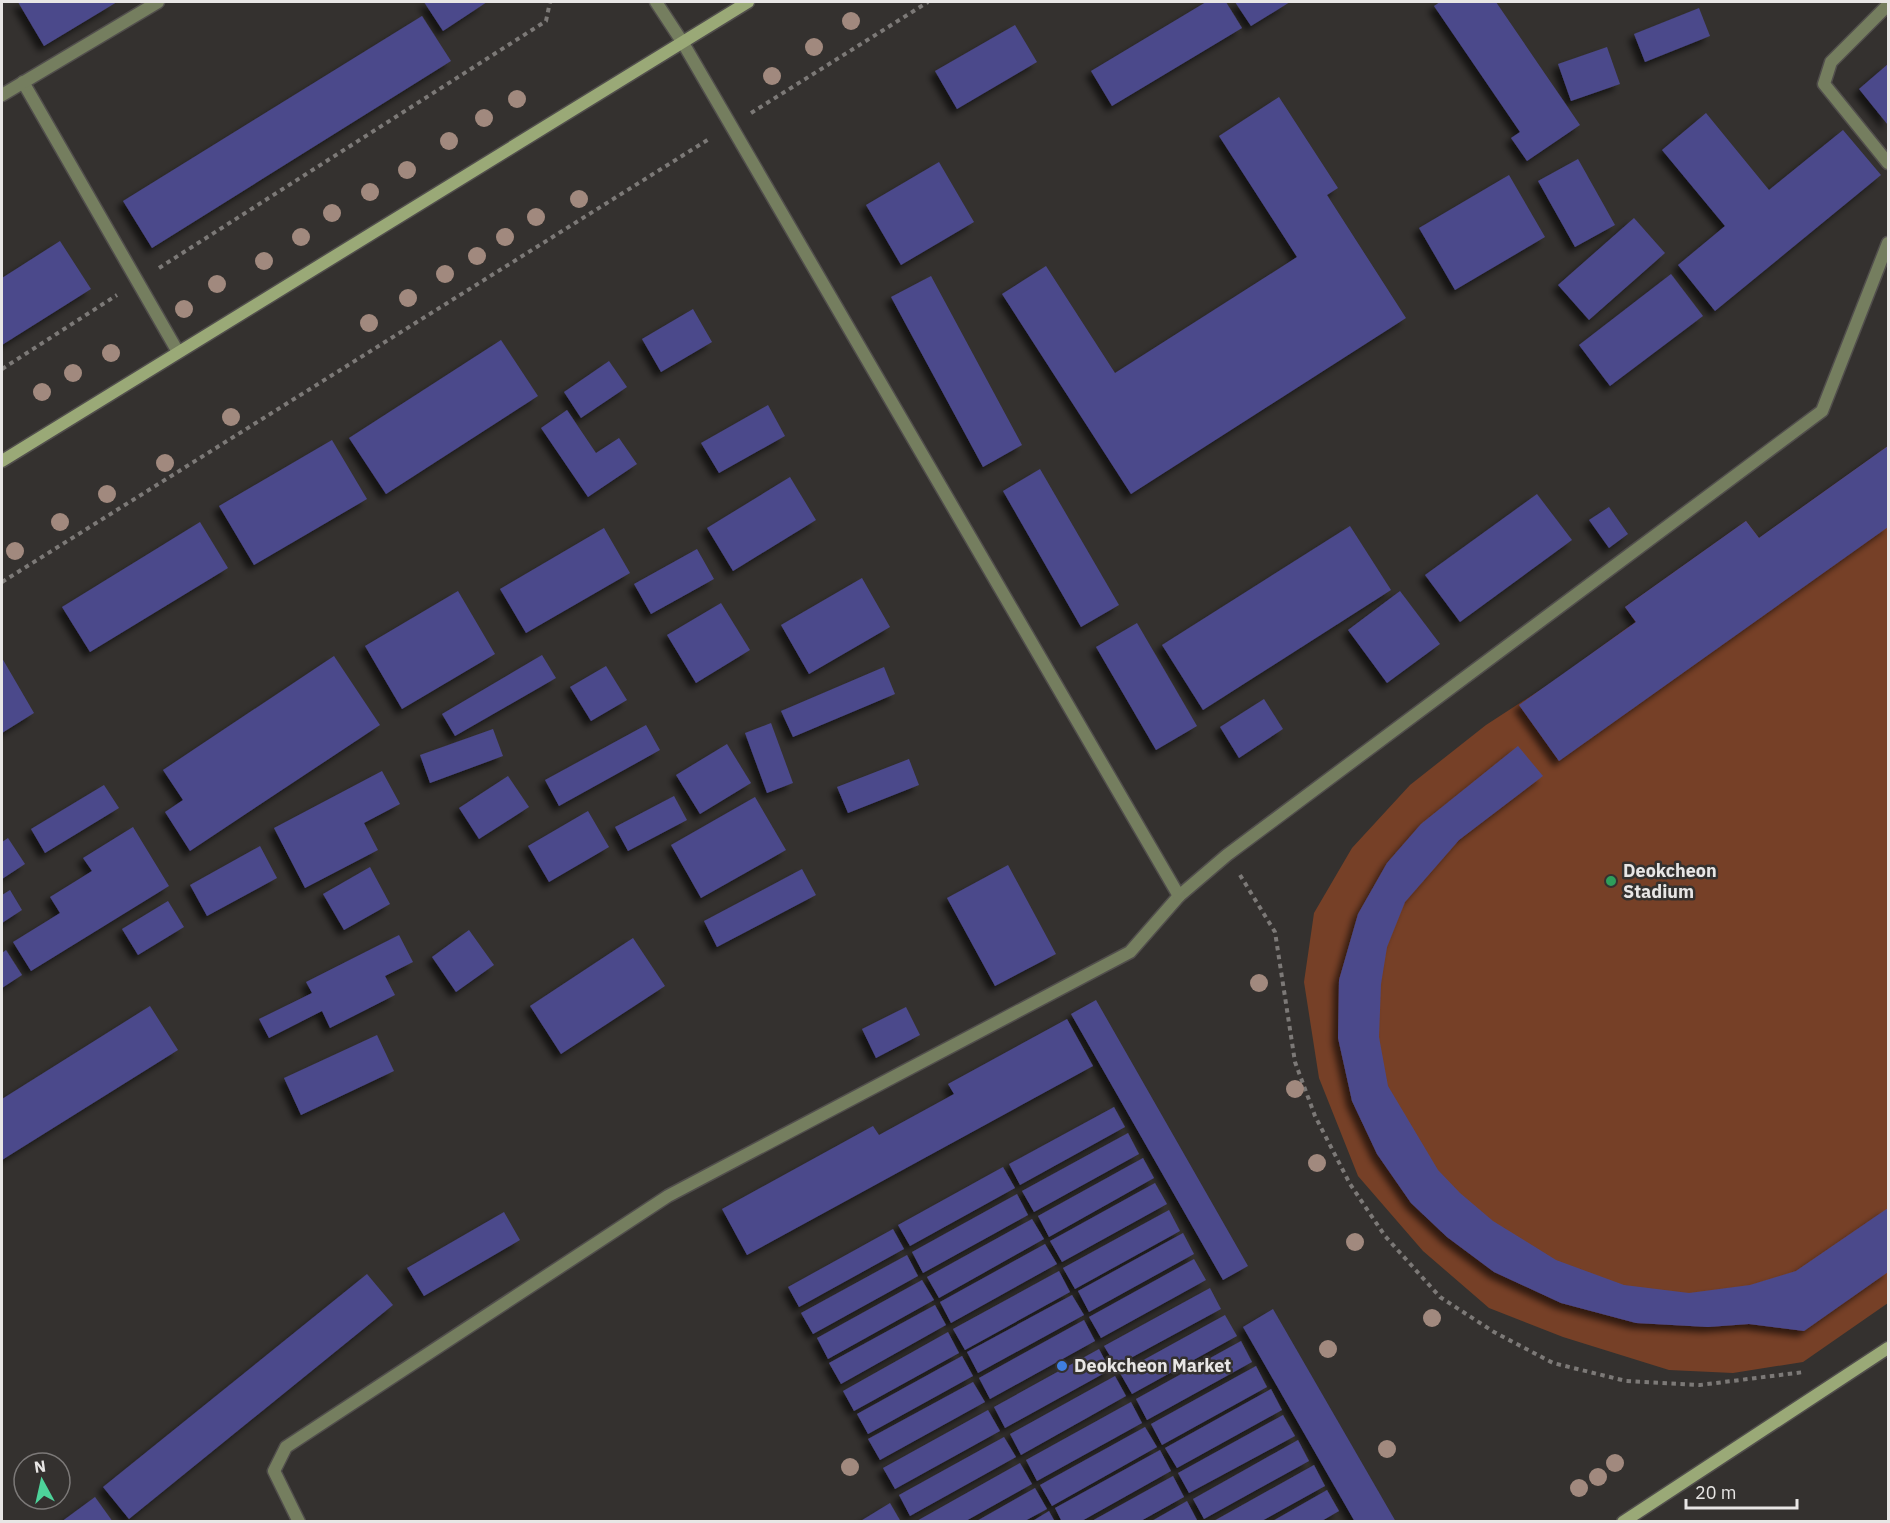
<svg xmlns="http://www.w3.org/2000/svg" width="1890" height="1523" viewBox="0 0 1890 1523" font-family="'IBM Plex Sans',sans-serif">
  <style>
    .green { fill: #764027 }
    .building { fill: #4c498b; filter: url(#shadow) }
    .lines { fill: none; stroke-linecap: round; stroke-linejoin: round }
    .minor-casing { stroke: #514e4c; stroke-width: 15 }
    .tertiary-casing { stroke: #514e4c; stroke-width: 15 }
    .secondary-casing { stroke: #514e4c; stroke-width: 15 }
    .path { stroke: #7c7977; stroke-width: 4; stroke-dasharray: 4.5 4.5; stroke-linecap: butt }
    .minor { stroke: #757e5f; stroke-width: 12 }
    .tertiary { stroke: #757e5f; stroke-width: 12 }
    .secondary { stroke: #9aa977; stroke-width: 12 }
    .tree { fill: #a1897e }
    .leisure-dot { fill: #2e9e5b; stroke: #34312f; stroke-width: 2 }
    .shop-dot { fill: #3f7fe0; stroke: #34312f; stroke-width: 2 }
    .labels { text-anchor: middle; stroke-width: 5; stroke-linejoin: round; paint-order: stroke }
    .poi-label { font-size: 18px; font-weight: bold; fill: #e8e6e5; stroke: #34312f; text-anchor: start }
  </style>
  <defs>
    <filter id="shadow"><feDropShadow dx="-5.5" dy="5.5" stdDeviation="3" flood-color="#0009"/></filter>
  </defs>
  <rect width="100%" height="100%" fill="#34312f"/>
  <polygon class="green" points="1888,446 1888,1303 1803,1362 1733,1373 1669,1370 1563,1337 1489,1308 1423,1251 1358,1176 1319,1078 1304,982 1314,913 1352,848 1410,785 1486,725 1557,679 1635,622 1625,607 1746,521 1759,538"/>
  <g class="building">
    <polygon points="18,2 117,2 44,46"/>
    <polygon points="424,2 487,2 443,31"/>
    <polygon points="1206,2 1226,2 1242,28 1112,106 1091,71"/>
    <polygon points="1235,2 1290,2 1251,26"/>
    <polygon points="1440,2 1496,2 1580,125 1527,161 1511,138 1520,132 1434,6"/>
    <polygon points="1699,8 1710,36 1645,62 1634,34"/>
    <polygon points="422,16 451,61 152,248 123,201"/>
    <polygon points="1015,25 1037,62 957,109 935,71"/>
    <polygon points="1607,47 1620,84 1571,101 1558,64"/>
    <polygon points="1888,64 1888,125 1859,89"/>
    <polygon points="1279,97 1338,188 1327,195 1406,318 1131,494 1002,294 1046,266 1115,373 1297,257 1219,136"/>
    <polygon points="1706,113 1769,190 1843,130 1881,175 1715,311 1678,265 1725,226 1662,150"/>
    <polygon points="1578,159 1615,225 1575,247 1538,181"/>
    <polygon points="939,162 974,222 901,265 866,205"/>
    <polygon points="1509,175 1545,237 1455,290 1419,228"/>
    <polygon points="1634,218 1665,253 1589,320 1558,285"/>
    <polygon points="60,241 91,289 2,345 2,278"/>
    <polygon points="1671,274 1703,316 1610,386 1579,345"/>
    <polygon points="931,276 1022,445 983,467 891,297"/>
    <polygon points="693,309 712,342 661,372 642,339"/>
    <polygon points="501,340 538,396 386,494 349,438"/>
    <polygon points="609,361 627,387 581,418 564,392"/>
    <polygon points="768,405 785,436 719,473 701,443"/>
    <polygon points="567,410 596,453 619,438 637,464 588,497 541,428"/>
    <polygon points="332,440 367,499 254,565 219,506"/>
    <polygon points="1888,446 1888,527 1559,761 1519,705 1636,622 1625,607 1746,521 1759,538"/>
    <polygon points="1040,469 1119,605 1081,627 1003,491"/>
    <polygon points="790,477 816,520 733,571 707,528"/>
    <polygon points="1537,494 1572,540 1460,622 1425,575"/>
    <polygon points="1609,507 1628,534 1609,548 1589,520"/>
    <polygon points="200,522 228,568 90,652 62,607"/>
    <polygon points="1350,526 1391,590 1203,710 1162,645"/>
    <polygon points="604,528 630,573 526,633 500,589"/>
    <polygon points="697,549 714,579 651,614 634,584"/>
    <polygon points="862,578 890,627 809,674 781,625"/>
    <polygon points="458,591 495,654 402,709 365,646"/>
    <polygon points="1400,591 1440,644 1387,683 1348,630"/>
    <polygon points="721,603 750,650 696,683 667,635"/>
    <polygon points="1137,623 1197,726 1156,750 1096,647"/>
    <polygon points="542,655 556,678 455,736 442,714"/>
    <polygon points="334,656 380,725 190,851 165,812 183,800 163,770"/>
    <polygon points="2,658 34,713 2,733"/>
    <polygon points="606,666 627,700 591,721 570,687"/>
    <polygon points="884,667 895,694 793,737 781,711"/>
    <polygon points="1264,699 1283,729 1239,758 1220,727"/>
    <polygon points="771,723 793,783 767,793 745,733"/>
    <polygon points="646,725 660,750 559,806 545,780"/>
    <polygon points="493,729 503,756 430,783 420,755"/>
    <polygon points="727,744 751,783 700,814 676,775"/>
    <polygon points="1518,746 1543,776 1459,840 1405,902 1387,947 1381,984 1379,1037 1388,1086 1438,1170 1460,1193 1493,1221 1556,1260 1624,1285 1689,1293 1750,1285 1796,1271 1888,1208 1888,1272 1804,1331 1749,1324 1708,1327 1636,1323 1561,1303 1494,1272 1447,1237 1411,1203 1377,1154 1352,1101 1338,1038 1339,980 1358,914 1387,863 1421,824"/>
    <polygon points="909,759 919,785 848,813 837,787"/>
    <polygon points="382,771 400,804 364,823 378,850 305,888 274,828"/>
    <polygon points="508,776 529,807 479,839 459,808"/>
    <polygon points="104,785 119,808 45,853 31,829"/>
    <polygon points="674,796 687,820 628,851 615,827"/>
    <polygon points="755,797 786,850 701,898 671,845"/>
    <polygon points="588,811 609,847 549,882 528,846"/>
    <polygon points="133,827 169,886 31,971 13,942 60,913 50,897 92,871 83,858"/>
    <polygon points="8,838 25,864 2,879 2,842"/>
    <polygon points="260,846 277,878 207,916 190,885"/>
    <polygon points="1008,865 1056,954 995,986 947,898"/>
    <polygon points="370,867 390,904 344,930 323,894"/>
    <polygon points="802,869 816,895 717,947 704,921"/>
    <polygon points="10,890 22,910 2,923 2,895"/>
    <polygon points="168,901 184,927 138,955 122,929"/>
    <polygon points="469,930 494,965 456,992 432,957"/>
    <polygon points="399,935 413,962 385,976 395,995 330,1028 322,1011 269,1038 259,1019 312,993 306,982"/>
    <polygon points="633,938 665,986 561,1054 530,1006"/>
    <polygon points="6,950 22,975 2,988 2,953"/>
    <polygon points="1096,1000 1248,1266 1223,1280 1071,1014"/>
    <polygon points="150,1006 178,1050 2,1160 2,1099"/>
    <polygon points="906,1007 920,1035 876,1058 862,1029"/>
    <polygon points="1067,1019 1093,1066 747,1255 722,1209 873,1126 879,1135 954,1094 948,1084"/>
    <polygon points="377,1035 394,1071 301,1115 284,1078"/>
    <polygon points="1114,1107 1125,1127 1020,1185 1009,1164"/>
    <polygon points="1128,1133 1139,1154 1034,1212 1022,1191"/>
    <polygon points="1143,1158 1154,1178 1049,1237 1038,1216"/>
    <polygon points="1003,1167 1015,1188 910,1246 898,1225"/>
    <polygon points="1155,1183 1167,1204 1062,1262 1050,1241"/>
    <polygon points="1017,1194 1028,1215 923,1273 912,1252"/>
    <polygon points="1169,1210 1180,1231 1075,1289 1063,1268"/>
    <polygon points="504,1212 520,1240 424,1296 407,1268"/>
    <polygon points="1032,1219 1044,1239 939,1298 927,1277"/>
    <polygon points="893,1229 904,1249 799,1307 788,1287"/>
    <polygon points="1183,1233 1194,1254 1089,1312 1078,1291"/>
    <polygon points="1045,1244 1057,1264 951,1323 940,1302"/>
    <polygon points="907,1255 918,1276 813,1334 801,1313"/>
    <polygon points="1194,1259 1206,1280 1101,1338 1089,1317"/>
    <polygon points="1059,1271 1070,1292 965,1350 953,1329"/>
    <polygon points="367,1274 393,1305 129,1519 103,1487"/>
    <polygon points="922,1280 934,1300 828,1359 817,1338"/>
    <polygon points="1210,1288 1221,1309 1116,1366 1104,1346"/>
    <polygon points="1072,1295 1084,1315 978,1373 967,1352"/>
    <polygon points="935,1305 946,1325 841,1384 829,1363"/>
    <polygon points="1273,1309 1396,1522 1355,1522 1243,1327"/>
    <polygon points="1225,1315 1237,1336 1132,1394 1120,1373"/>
    <polygon points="1084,1320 1095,1341 990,1399 979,1378"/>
    <polygon points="948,1332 959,1353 854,1411 843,1391"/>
    <polygon points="1241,1341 1252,1362 1147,1420 1136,1399"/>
    <polygon points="1099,1349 1110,1370 1005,1428 994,1407"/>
    <polygon points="962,1356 973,1376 868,1434 857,1414"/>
    <polygon points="1256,1366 1267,1387 1162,1445 1151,1424"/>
    <polygon points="1115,1376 1126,1396 1021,1455 1010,1434"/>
    <polygon points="973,1382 985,1402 880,1460 868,1439"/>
    <polygon points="1271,1389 1282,1410 1177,1468 1165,1448"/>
    <polygon points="1131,1402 1142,1423 1037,1481 1026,1460"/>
    <polygon points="988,1410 1000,1431 895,1489 883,1468"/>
    <polygon points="1283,1415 1295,1436 1189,1493 1178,1473"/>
    <polygon points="1145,1427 1157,1447 1052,1506 1040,1485"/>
    <polygon points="1004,1437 1016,1457 910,1516 899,1495"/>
    <polygon points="1298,1440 1309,1461 1204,1519 1193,1499"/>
    <polygon points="1160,1450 1171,1471 1080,1522 1062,1522 1055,1508"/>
    <polygon points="1020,1463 1032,1484 964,1522 915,1522"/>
    <polygon points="1314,1465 1325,1486 1260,1522 1212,1522"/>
    <polygon points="1173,1476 1184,1497 1139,1522 1090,1522"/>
    <polygon points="1035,1488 1047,1509 1023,1522 975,1522"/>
    <polygon points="1327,1490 1339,1511 1320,1522 1271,1522"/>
    <polygon points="95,1497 113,1522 61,1522"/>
    <polygon points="1187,1501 1198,1522 1150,1522"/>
    <polygon points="890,1503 901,1522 859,1522"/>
    <polygon points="1049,1511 1055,1522 1031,1522"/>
  </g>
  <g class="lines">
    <g class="minor-casing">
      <g id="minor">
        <polyline points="1888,5 1831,62 1824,84 1888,163"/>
        <polyline points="23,82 178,352"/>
        <polyline points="2,95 158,2"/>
        <polyline points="299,1522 274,1471 286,1447 668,1196 1130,952 1179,896 1227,855 1822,411 1888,243"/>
      </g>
    </g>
    <g class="tertiary-casing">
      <polyline id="tertiary" points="656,2 683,43 1179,896"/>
    </g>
    <g class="secondary-casing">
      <g id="secondary">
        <polyline points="2,461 748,2"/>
        <polyline points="1623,1522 1888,1348"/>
      </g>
    </g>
    <g class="path">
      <polyline points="751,113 928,2"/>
      <polyline points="159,268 546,21 550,2"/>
      <polyline points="2,369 117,295"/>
      <polyline points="2,582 709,139"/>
      <polyline points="1240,875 1275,932 1295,1062 1315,1116 1350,1184 1385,1236 1440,1297 1494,1332 1553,1363 1626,1381 1700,1385 1804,1372"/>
    </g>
    <use href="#minor" class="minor"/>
    <use href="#tertiary" class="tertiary"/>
    <use href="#secondary" class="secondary"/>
  </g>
  <g class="tree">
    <circle cx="851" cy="21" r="9"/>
    <circle cx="814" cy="47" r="9"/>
    <circle cx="772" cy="76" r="9"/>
    <circle cx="517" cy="99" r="9"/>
    <circle cx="484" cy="118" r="9"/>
    <circle cx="449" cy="141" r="9"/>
    <circle cx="407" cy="170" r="9"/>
    <circle cx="370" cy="192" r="9"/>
    <circle cx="579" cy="199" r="9"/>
    <circle cx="332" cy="213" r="9"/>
    <circle cx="536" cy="217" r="9"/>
    <circle cx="301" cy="237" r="9"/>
    <circle cx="505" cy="237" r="9"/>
    <circle cx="477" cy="256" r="9"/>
    <circle cx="264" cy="261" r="9"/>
    <circle cx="445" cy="274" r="9"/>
    <circle cx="217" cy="284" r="9"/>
    <circle cx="408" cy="298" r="9"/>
    <circle cx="184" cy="309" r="9"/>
    <circle cx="369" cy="323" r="9"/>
    <circle cx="111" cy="353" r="9"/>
    <circle cx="73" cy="373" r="9"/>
    <circle cx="42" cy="392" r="9"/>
    <circle cx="231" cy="417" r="9"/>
    <circle cx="165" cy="463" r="9"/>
    <circle cx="107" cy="494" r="9"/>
    <circle cx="60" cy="522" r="9"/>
    <circle cx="15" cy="551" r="9"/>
    <circle cx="1259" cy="983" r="9"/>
    <circle cx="1295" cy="1089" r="9"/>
    <circle cx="1317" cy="1163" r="9"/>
    <circle cx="1355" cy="1242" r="9"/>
    <circle cx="1432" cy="1318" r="9"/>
    <circle cx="1328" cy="1349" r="9"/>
    <circle cx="1387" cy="1449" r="9"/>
    <circle cx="1615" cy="1463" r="9"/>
    <circle cx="850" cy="1467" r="9"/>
    <circle cx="1598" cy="1477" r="9"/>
    <circle cx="1579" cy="1488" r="9"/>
  </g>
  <circle class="leisure-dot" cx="1611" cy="881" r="6"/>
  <circle class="shop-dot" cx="1062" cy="1366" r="6"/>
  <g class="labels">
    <g class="poi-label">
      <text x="1623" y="877">Deokcheon<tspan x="1623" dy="21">Stadium</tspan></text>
      <text x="1074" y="1372">Deokcheon Market</text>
    </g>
  </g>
  <rect width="1890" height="1523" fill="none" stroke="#e8e6e5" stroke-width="6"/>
  <g transform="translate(42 1481) rotate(352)"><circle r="28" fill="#34312f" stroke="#7c7978" stroke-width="1.5"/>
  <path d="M0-4.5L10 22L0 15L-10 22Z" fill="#4dd39a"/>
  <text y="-9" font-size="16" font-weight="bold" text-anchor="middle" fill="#e8e6e5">N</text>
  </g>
  <path d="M1686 1499v9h111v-9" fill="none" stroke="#e8e6e5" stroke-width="3"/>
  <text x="1695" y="1499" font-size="18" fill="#e8e6e5" stroke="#34312f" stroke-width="4.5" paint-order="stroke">20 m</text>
</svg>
